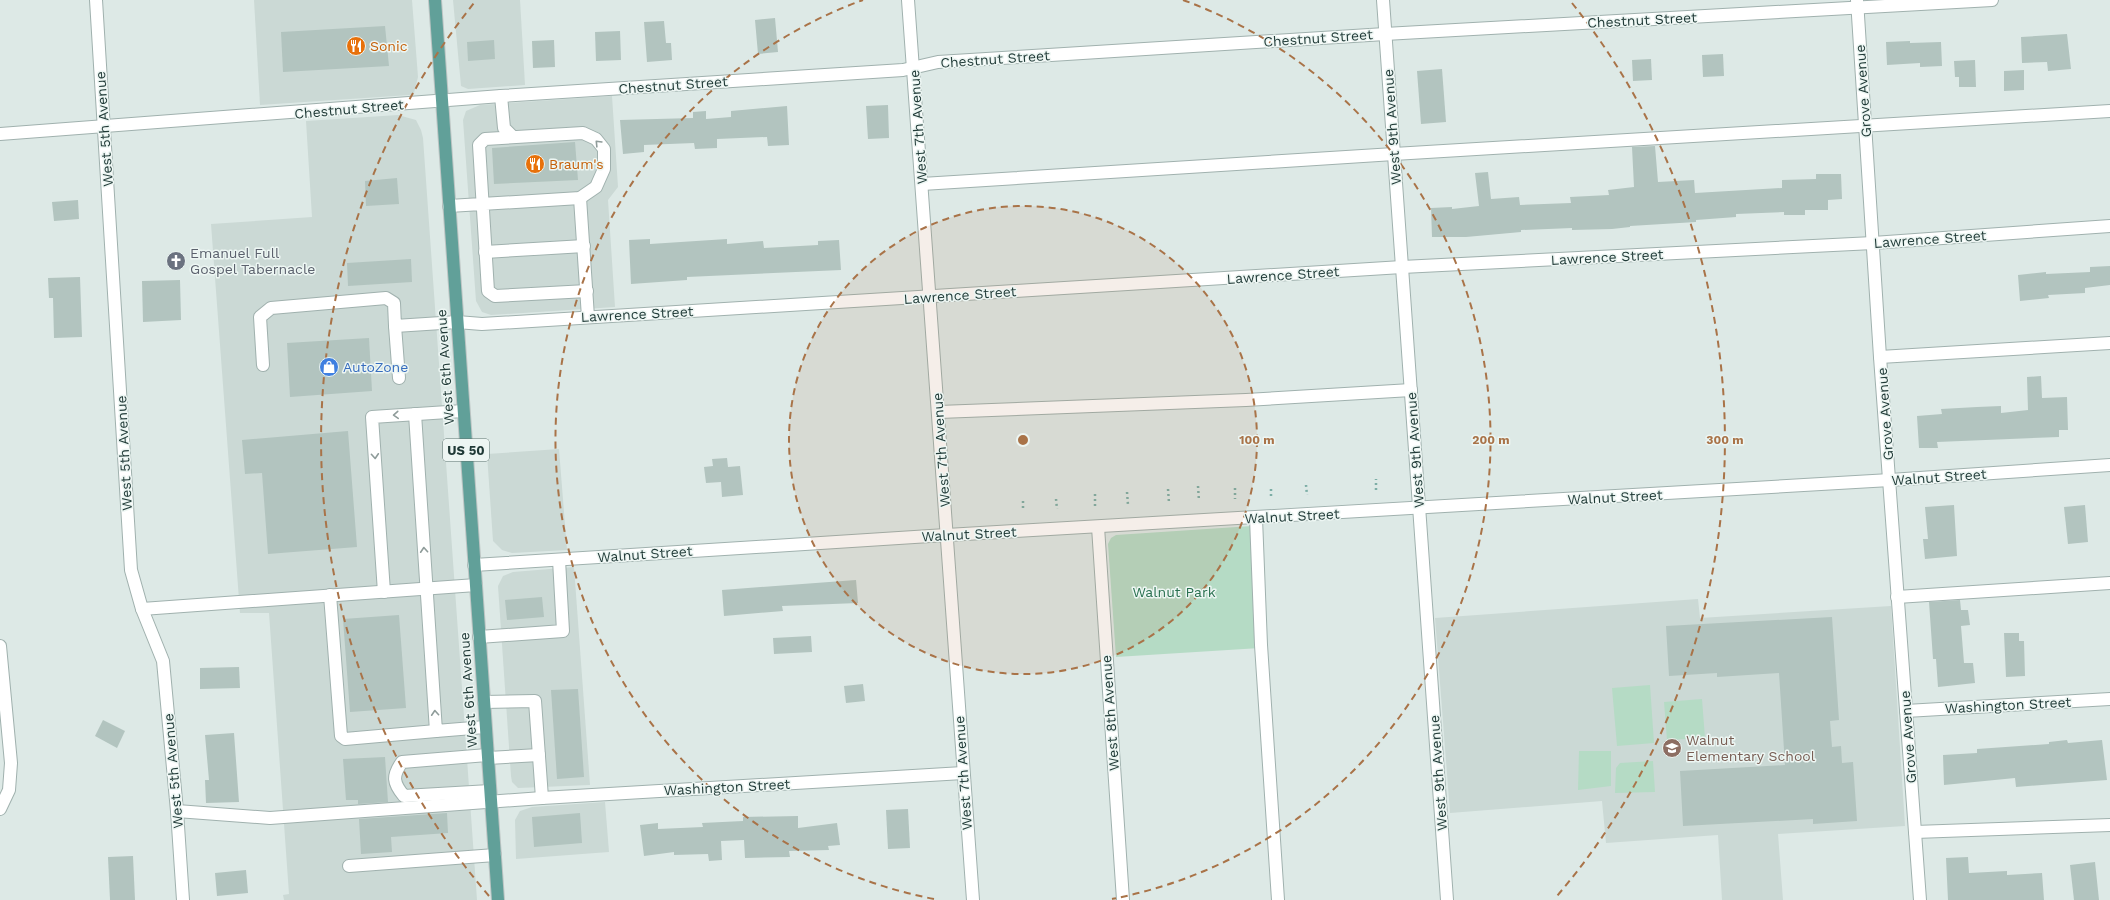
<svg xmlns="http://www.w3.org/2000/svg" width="2110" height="900" viewBox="0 0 2110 900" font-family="'Work Sans',sans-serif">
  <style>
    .built { fill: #cbd9d5 }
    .green { fill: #b5dbc5 }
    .building { fill: #b2c4bf }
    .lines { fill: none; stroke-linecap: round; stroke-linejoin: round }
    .minor-casing { stroke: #a0b1ae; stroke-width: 14 }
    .major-casing { stroke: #bcc4c3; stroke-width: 14 }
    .path { stroke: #7daea6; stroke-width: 2.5; stroke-dasharray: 2 3; stroke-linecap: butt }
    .minor { stroke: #fff; stroke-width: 12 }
    .major { stroke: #61a099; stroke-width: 12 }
    .oneway { stroke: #8f9c9a }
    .ring { fill: none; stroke: #a97348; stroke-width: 2; stroke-dasharray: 7 5 }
    .labels { text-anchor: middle; stroke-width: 3; stroke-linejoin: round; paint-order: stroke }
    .shield { fill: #edf6f3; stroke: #5d726f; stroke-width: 1 }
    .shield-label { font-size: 13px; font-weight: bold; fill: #1f3936 }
    .street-label { font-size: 14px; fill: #1f3936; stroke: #edf6f3 }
    .food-label { font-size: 14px; fill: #c56008; stroke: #edf6f3; text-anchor: start }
    .worship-label { font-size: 14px; fill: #5b616d; stroke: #edf6f3; text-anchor: start }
    .shop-label { font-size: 14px; fill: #366cbe; stroke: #edf6f3; text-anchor: start }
    .park-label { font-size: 14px; fill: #29704f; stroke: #edf6f3 }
    .education-label { font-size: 14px; fill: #785e54; stroke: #edf6f3; text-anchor: start }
    .centre { fill: #a97348; stroke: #edf6f3; stroke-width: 2 }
    .ring-label { font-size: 12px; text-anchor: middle; font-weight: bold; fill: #a97348; stroke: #edf6f3; stroke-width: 3; stroke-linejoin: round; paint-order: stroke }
  </style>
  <rect width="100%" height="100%" fill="#dde9e6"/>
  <g class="built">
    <polygon points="254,0 412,0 418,77 414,93 410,95 260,105"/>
    <polygon points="453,0 520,0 525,85 468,89 461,86"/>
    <polygon points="612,96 618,187 608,200 615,307 491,315 482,312 476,301 463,120 466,111 480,105"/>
    <polygon points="398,115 416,120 421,130 423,138 477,900 284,900 283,895 289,894 269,613 240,613 211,224 312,217 306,121"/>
    <polygon points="559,449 567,550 512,553 502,550 493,541 487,454"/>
    <polygon points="574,567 590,785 518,788 512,782 511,776 498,586 503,576 513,572"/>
    <polygon points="1698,599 1700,618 1891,606 1905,826 1778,834 1783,900 1722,900 1718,835 1606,843 1602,801 1450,813 1435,618"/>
    <polygon points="605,802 609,852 516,859 515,820 520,811 532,807"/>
  </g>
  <g class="green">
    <polygon points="1252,526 1260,648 1116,657 1108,544 1111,538 1116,535"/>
    <polygon points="1650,685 1654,743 1617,746 1612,688"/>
    <polygon points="1702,699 1705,738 1667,740 1664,702"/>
    <polygon points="1579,751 1611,751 1611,786 1578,790"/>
    <polygon points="1653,761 1655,792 1615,793 1616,768 1620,763"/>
  </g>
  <g class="building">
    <polygon points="775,18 778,52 758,54 755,20"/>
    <polygon points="664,21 666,43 671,43 672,60 647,62 644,22"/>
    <polygon points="385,26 389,66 283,72 281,32"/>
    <polygon points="620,31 621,60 596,61 595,32"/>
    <polygon points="2067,34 2071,69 2048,71 2047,62 2022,63 2021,37"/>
    <polygon points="494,40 495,59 468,61 467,42"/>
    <polygon points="554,40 555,67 533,68 532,41"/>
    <polygon points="1910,41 1910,43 1941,42 1942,66 1920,67 1920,63 1887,65 1886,42"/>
    <polygon points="1723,54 1724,76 1703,77 1702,55"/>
    <polygon points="1651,59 1652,80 1633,81 1632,60"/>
    <polygon points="1975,60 1976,87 1959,87 1959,77 1955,77 1954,61"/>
    <polygon points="1442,69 1446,122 1421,124 1417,71"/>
    <polygon points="2024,70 2024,90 2004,91 2004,71"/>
    <polygon points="888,105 889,138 868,139 866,106"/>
    <polygon points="787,106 789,145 768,146 767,137 717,139 717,148 695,149 694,143 644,145 644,152 623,154 620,120 693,118 693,112 706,111 706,119 731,117 731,111"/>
    <polygon points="575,142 578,180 494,184 492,148"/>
    <polygon points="1655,146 1658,182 1694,180 1695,193 1782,188 1782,180 1816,179 1816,174 1841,174 1842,199 1828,200 1828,210 1805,210 1805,215 1784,215 1784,212 1736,214 1736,217 1696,220 1696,222 1630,226 1630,227 1612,229 1572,230 1572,228 1521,230 1521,232 1466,237 1432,237 1431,208 1452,207 1452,209 1479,206 1475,173 1488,172 1491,199 1519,197 1520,205 1571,203 1570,197 1609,195 1608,190 1634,187 1632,147"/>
    <polygon points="397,178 399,204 366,206 365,181"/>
    <polygon points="78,200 79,219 54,221 52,202"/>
    <polygon points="650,239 650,244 727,239 727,244 763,241 764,248 818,245 818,241 839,240 841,270 687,277 687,280 631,284 629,240"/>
    <polygon points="411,259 412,282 348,286 347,263"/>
    <polygon points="2110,266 2110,285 2085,288 2085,293 2048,295 2049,298 2020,301 2018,275 2046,272 2046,274 2090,272 2090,267"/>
    <polygon points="80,277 82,337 54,338 53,298 49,298 48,278"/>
    <polygon points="180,280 181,320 143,322 142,281"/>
    <polygon points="369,338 372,391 290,397 287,343"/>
    <polygon points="2041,376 2042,398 2067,397 2068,430 2059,430 2059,437 1937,442 1938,448 1919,448 1917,416 1942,414 1941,409 1977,407 2001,406 2001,413 2028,410 2027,377"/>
    <polygon points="348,431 357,547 268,554 262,473 245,474 242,440"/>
    <polygon points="727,458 728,467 740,466 743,495 722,497 721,482 706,483 704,467 713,466 712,459"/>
    <polygon points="1954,505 1957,556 1925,559 1923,539 1928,539 1925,507"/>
    <polygon points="2085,505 2088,542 2068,544 2064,507"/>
    <polygon points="856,580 858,603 782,606 783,611 724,616 722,590"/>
    <polygon points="542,597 544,617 507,620 505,600"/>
    <polygon points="1960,600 1961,610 1968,610 1970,625 1961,626 1964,663 1973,663 1975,683 1938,687 1936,659 1933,659 1929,602"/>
    <polygon points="399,615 406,708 350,712 343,619"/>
    <polygon points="1832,617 1839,720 1830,721 1832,747 1841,746 1842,763 1853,762 1857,821 1813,824 1813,819 1683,826 1680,771 1785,765 1779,673 1717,677 1717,673 1669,676 1666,626"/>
    <polygon points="2004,633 2019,633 2019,641 2024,641 2025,676 2006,677"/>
    <polygon points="811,636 812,652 774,654 773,638"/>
    <polygon points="239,667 240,688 200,689 200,668"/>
    <polygon points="863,684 865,701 846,703 844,686"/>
    <polygon points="578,689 584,777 557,779 551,690"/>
    <polygon points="103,720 125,731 117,748 95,736"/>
    <polygon points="234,733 239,802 206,803 205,780 209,780 205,735"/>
    <polygon points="2067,740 2068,743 2102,740 2107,780 2016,787 2015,778 1944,785 1943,755 1977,753 1977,749 2049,744 2049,742"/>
    <polygon points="385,757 388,802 358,804 358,800 346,800 343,759"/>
    <polygon points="908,809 910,848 888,849 886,810"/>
    <polygon points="447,813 448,833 391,837 392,852 361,854 359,819"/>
    <polygon points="580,813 582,843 534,847 532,817"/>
    <polygon points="798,816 798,828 837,823 840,845 828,846 829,850 789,851 790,857 745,858 744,840 721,841 722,860 709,861 708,854 674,855 674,852 644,856 640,825 658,823 658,829 703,827 702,823 743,821 743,817"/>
    <polygon points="133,856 135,900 110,900 108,857"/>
    <polygon points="1968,857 1969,873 2007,871 2007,875 2042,873 2044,900 1948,900 1946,858"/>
    <polygon points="2095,862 2099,900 2074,900 2070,865"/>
    <polygon points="246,870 248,893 217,896 215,873"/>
  </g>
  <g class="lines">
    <g class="minor-casing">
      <g id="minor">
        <polyline points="96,0 131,570 142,609 163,661 177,811 183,900"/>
        <polyline points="908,0 973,900"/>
        <polyline points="1383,0 1447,900"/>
        <polyline points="1857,0 1880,357 1920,900"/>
        <polyline points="501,96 504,128 513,137"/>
        <polyline points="0,134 501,96 903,70 938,62 1385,34 1992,0"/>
        <polyline points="922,184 1394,154 2110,111"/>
        <polyline points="580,198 588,317"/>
        <path d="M449,206L580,198L596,187L604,169V149L596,139L583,133L485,139L479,145C482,194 485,242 488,291L495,296L587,291"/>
        <polyline points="485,252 584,246"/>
        <polyline points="395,326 399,378"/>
        <polyline points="1880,357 2110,343"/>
        <polyline points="263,365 260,317 271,308 386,298 394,303 395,326 457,322 482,324 1402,267 1873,243 2110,226"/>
        <polyline points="939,412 1246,400 1411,390"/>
        <polyline points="415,414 436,731 485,727"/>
        <polyline points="1256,518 1261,645 1278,900"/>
        <polyline points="1098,527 1123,900"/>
        <polyline points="474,565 930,536 1890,480 2110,465"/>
        <polyline points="384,592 372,417 463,411"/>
        <polyline points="330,595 341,736 345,739 436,731"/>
        <polyline points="1897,597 2110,583"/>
        <polyline points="142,609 476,585"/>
        <polyline points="479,637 563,631 559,560"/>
        <polyline points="0,646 11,763 9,790 0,809"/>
        <polyline points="484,702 535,701 542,798"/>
        <polyline points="1906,711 2110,699"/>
        <path d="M487,755L402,762C392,776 393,783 404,796L490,791"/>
        <polyline points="488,758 539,755"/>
        <polyline points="177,811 270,818 542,798 963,773"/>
        <polyline points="1915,832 2110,825"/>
        <polyline points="349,866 495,855"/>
      </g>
    </g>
    <g class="major-casing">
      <polyline id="major" points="435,0 498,900"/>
    </g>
    <g class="path">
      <polyline points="1306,485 1307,495"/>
      <polyline points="1198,486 1199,501"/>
      <polyline points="1235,488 1235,499"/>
      <polyline points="1168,489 1169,503"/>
      <polyline points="1271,489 1271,497"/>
      <polyline points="1376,490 1376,479"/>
      <polyline points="1127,492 1128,505"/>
      <polyline points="1095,494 1095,507"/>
      <polyline points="1056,499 1057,509"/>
      <polyline points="1023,501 1023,511"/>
    </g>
    <use href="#minor" class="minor"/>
    <use href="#major" class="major"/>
  </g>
  <defs><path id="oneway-chevron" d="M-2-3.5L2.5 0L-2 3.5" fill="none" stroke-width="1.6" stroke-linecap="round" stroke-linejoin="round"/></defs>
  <g class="oneway">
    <use href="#oneway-chevron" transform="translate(598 143) rotate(-134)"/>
    <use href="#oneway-chevron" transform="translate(396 415) rotate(176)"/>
    <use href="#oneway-chevron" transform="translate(375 456) rotate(86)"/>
    <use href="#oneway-chevron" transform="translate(424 550) rotate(-94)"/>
    <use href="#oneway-chevron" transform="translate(435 713) rotate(-94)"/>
  </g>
  <circle cx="1023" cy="440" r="234" fill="#a97348" fill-opacity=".12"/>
  <g class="ring">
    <circle cx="1023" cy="440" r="234"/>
    <path d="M934 899A468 468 0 0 1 863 0M1183 0A468 468 0 0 1 1112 899"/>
    <path d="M489 896A702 702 0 0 1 474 3M1572 3A702 702 0 0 1 1557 896"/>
  </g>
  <defs>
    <g id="restaurant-disc" transform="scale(1)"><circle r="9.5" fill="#e8710a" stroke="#edf6f3"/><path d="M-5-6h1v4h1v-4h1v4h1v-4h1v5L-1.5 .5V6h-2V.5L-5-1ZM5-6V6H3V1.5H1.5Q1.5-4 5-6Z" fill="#fff"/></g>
    <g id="church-disc" transform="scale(1)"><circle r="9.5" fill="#6b7280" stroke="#edf6f3"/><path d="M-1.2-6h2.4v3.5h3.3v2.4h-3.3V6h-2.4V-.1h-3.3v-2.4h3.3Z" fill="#fff"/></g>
    <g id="shop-disc" transform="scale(1)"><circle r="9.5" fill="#3f7fe0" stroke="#edf6f3"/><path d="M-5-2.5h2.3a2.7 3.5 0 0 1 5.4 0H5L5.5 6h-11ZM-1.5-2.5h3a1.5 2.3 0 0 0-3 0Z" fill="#fff"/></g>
    <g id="school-disc" transform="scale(1)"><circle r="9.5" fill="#8d6e63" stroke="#edf6f3"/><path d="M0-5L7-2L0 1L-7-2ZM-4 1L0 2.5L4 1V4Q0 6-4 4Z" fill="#fff"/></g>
  </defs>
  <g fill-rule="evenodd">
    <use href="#restaurant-disc" x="356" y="46"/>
    <use href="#restaurant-disc" x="535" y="164"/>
    <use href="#church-disc" x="176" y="261"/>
    <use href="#shop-disc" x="329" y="367"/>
    <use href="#school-disc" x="1672" y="748"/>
  </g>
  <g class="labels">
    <rect class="shield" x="443" y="439" width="46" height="22" rx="3"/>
    <g class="shield-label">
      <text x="466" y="455">US 50</text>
    </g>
    <g class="street-label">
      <text transform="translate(1642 20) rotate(-3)" y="5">Chestnut Street</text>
      <text transform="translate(1318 38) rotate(-4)" y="5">Chestnut Street</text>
      <text transform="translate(995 59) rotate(-4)" y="5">Chestnut Street</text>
      <text transform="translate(673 85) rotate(-4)" y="5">Chestnut Street</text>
      <text transform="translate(1863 91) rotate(-94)" y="5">Grove Avenue</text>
      <text transform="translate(349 109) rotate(-5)" y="5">Chestnut Street</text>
      <text transform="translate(918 127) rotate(-94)" y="5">West 7th Avenue</text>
      <text transform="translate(1392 127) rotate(-94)" y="5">West 9th Avenue</text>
      <text transform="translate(104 129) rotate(-94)" y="5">West 5th Avenue</text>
      <text transform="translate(1930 239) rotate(-4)" y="5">Lawrence Street</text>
      <text transform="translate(1607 257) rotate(-3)" y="5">Lawrence Street</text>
      <text transform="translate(1283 275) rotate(-4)" y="5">Lawrence Street</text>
      <text transform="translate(960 295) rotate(-4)" y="5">Lawrence Street</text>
      <text transform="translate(637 314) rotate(-3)" y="5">Lawrence Street</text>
      <text transform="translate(445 367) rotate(-94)" y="5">West 6th Avenue</text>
      <text transform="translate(1885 414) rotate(-94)" y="5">Grove Avenue</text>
      <text transform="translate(941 450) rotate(-94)" y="5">West 7th Avenue</text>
      <text transform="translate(1415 450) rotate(-94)" y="5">West 9th Avenue</text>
      <text transform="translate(124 453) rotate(-93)" y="5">West 5th Avenue</text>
      <text transform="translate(1939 477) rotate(-4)" y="5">Walnut Street</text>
      <text transform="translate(1615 497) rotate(-3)" y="5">Walnut Street</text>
      <text transform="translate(1292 516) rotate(-3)" y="5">Walnut Street</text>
      <text transform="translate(969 534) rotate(-3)" y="5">Walnut Street</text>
      <text transform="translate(645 554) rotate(-4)" y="5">Walnut Street</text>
      <text transform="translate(468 690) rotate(-94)" y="5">West 6th Avenue</text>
      <text transform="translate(2008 705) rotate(-3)" y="5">Washington Street</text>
      <text transform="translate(1110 713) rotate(-94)" y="5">West 8th Avenue</text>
      <text transform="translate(1908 737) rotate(-94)" y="5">Grove Avenue</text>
      <text transform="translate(173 771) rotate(-95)" y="5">West 5th Avenue</text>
      <text transform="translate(963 773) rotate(-94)" y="5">West 7th Avenue</text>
      <text transform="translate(1438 773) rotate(-94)" y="5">West 9th Avenue</text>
      <text transform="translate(727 787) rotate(-3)" y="5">Washington Street</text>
    </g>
    <g class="food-label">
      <text x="370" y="51">Sonic</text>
      <text x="549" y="169">Braum's</text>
    </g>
    <g class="worship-label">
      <text x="190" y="258">Emanuel Full<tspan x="190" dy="16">Gospel Tabernacle</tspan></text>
    </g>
    <g class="shop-label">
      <text x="343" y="372">AutoZone</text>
    </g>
    <g class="park-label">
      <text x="1174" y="597">Walnut Park</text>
    </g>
    <g class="education-label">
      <text x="1686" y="745">Walnut<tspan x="1686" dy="16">Elementary School</tspan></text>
    </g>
  </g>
  <circle cx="1023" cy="440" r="6" class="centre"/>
  <g class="ring-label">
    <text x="1257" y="444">100 m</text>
    <text x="1491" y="444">200 m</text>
    <text x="1725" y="444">300 m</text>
  </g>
</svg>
